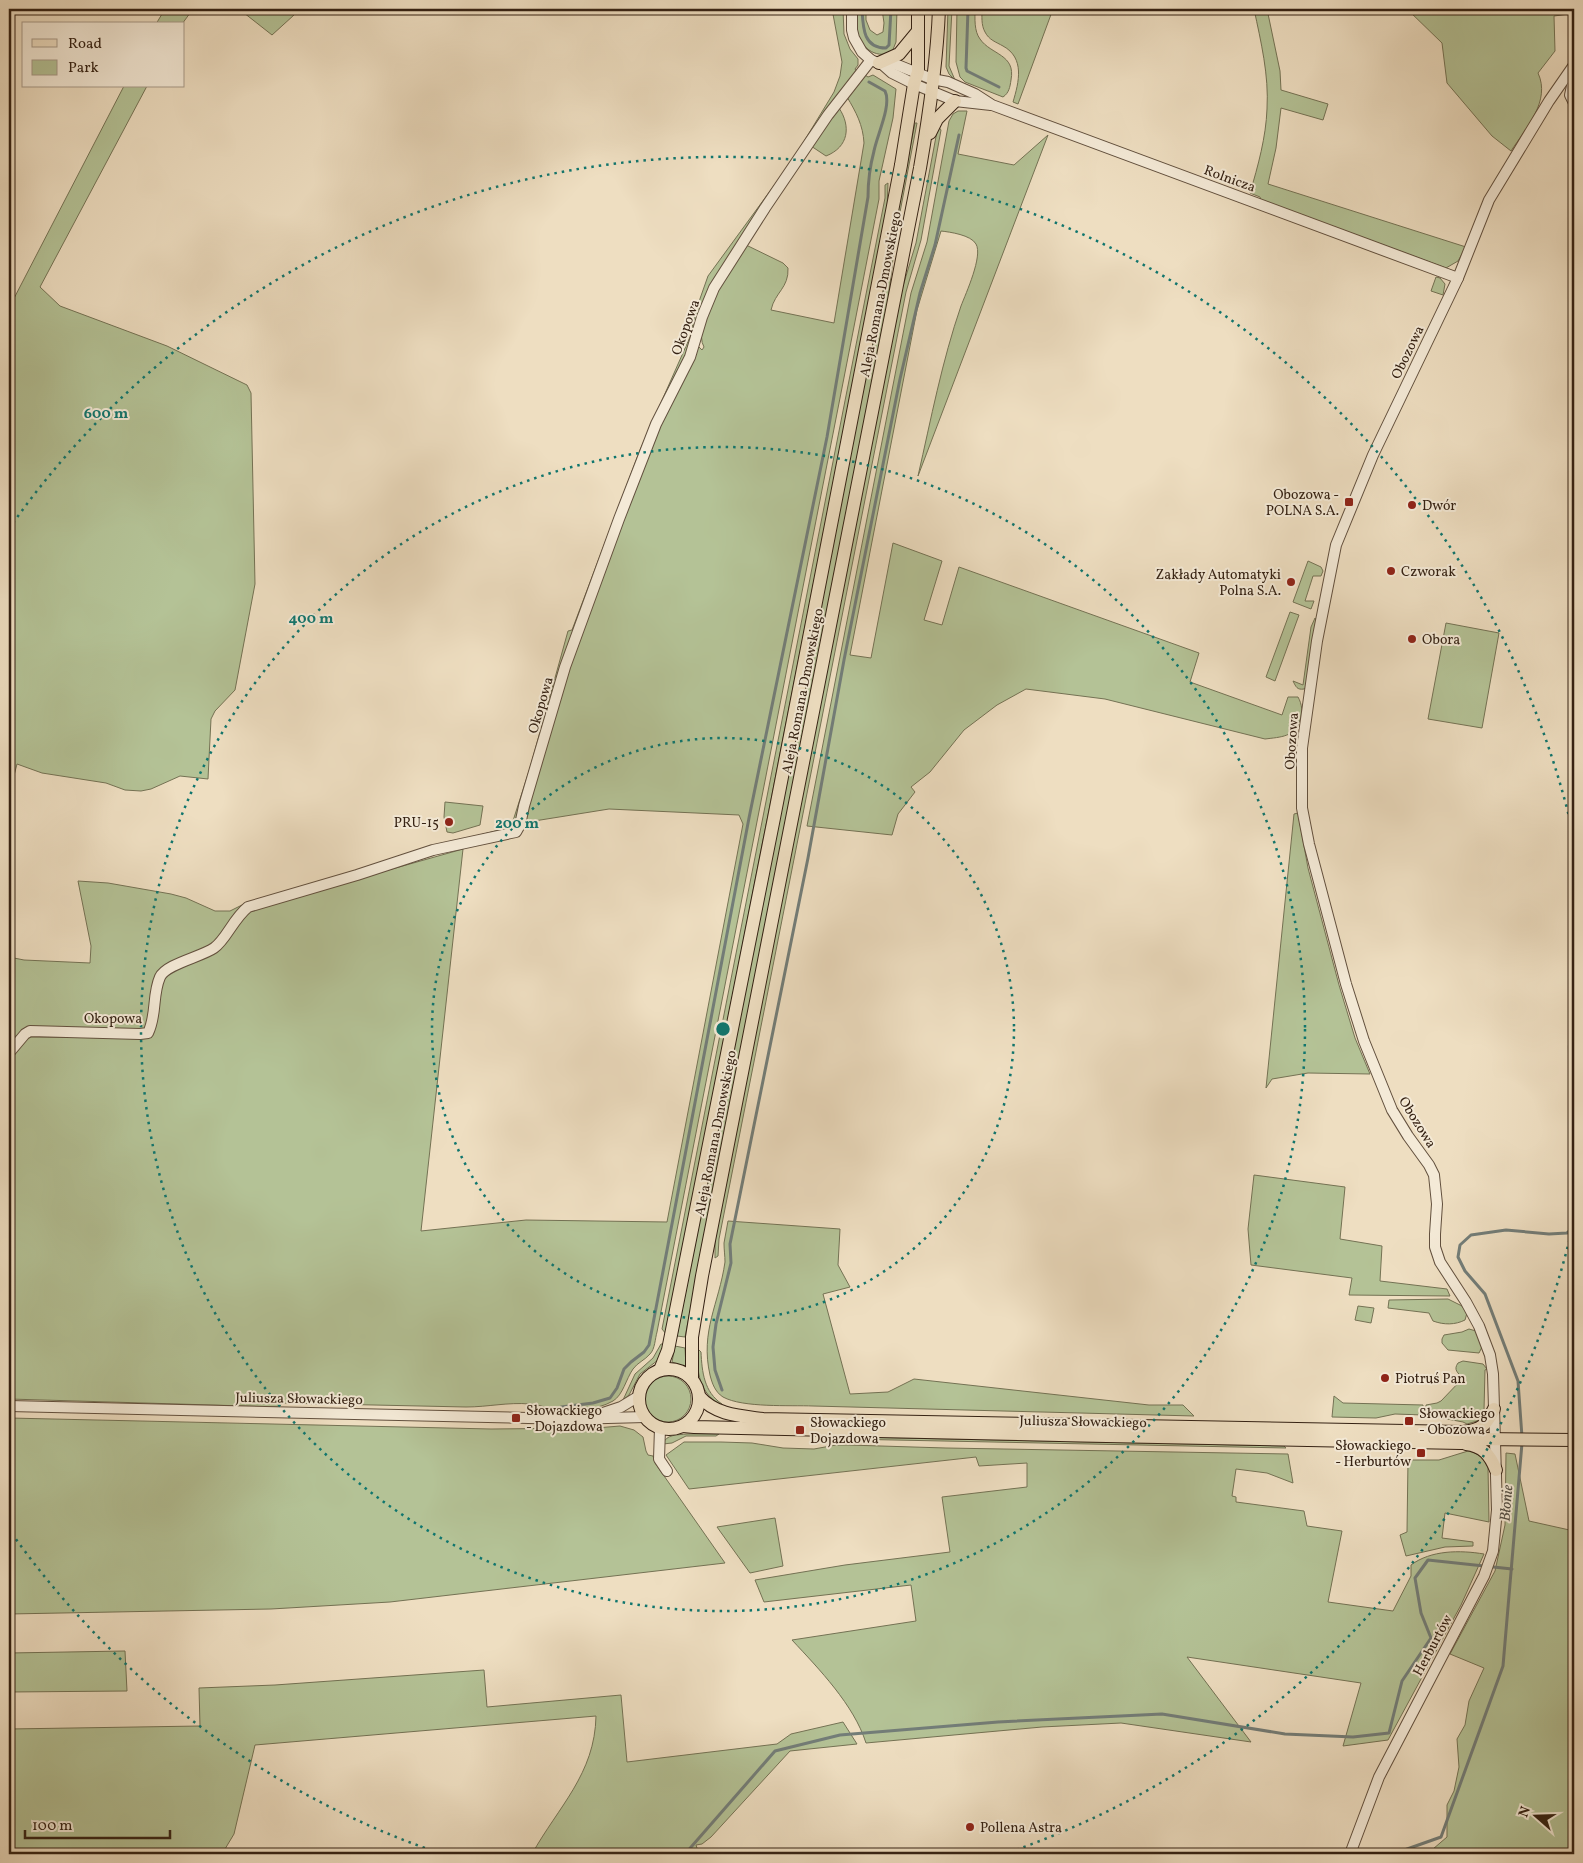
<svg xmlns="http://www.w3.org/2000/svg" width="1583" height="1863" viewBox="0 0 1583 1863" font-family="Vollkorn,serif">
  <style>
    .green { fill: #b4c296; stroke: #747254 }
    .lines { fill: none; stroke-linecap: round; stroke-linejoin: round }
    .stream { stroke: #737d78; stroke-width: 3 }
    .minor-casing { stroke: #62503e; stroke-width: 12 }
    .major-casing { stroke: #342113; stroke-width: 14 }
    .minor { stroke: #f4ead7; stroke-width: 10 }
    .major { stroke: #eedec1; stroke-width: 12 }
    .ring { fill: none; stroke: #0f766e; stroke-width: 2.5; stroke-dasharray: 2.5 5 }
    .poi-dot { fill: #8f2418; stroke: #f4ead7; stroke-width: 2 }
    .labels { text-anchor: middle; stroke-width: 4; stroke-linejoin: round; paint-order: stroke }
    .street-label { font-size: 14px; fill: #342113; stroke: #f4ead7 }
    .poi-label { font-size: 14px; fill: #342113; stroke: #f4ead7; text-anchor: start }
    .water-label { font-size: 15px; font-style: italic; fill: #544f46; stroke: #f4ead7 }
    .centre { fill: #0f766e; stroke: #f4ead7; stroke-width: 2.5 }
    .ring-label { font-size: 15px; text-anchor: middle; font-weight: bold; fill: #0f766e; stroke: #f4ead7; stroke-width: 4; stroke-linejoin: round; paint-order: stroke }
  </style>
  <rect width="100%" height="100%" fill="#eedec1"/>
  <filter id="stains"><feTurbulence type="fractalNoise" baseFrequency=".004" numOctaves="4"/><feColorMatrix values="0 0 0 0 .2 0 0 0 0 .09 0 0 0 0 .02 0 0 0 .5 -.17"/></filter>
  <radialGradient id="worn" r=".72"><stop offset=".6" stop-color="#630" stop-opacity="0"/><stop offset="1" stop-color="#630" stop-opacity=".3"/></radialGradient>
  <g class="green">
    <polygon points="165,9 193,9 182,24 156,24"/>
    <polygon points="239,9 295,9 294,15 272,35"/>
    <polygon points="832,9 843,9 844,34 850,49 858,59 858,65 855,69 857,72 765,202 695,333 626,495 516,828 464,839 511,827 530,768 568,631 572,630 640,450 690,337 696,310 708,276 792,161 834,92 840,76 842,62"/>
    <path d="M857,9H866V20L870,30L877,35L883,32L884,23L882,9H897L896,42L892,52C875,60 859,46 857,29C856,23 857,15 857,9Z"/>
    <polygon points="948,9 952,9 949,66 955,80 949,74 946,67"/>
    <path d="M957,9H975C975,19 974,31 980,39C991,55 1016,54 1011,80C1010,87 1009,93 1003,97L965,82L960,77L956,62Z"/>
    <path d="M982,9H1053L1018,104L1013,102C1019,82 1025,58 1003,46C996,42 989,40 985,32C981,25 982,16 982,9Z"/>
    <path d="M1254,9H1267L1280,71L1281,90L1328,104L1323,120L1281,108L1276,148L1268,184L1466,247L1458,261L1446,268L1435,264L1261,200L1260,197L1250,193C1258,166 1266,137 1267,109C1269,75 1261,42 1254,9Z"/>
    <path d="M1407,9H1574V46L1569,14L1554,16L1555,51L1538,73C1551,101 1526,128 1511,151L1492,136L1447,83L1442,43Z"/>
    <path d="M865,75L868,77L873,75L896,89L893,118L879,181V199L657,1332C655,1339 655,1349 650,1354C645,1360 637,1363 633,1369C626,1379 623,1395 613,1401C596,1411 568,1412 549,1408C543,1407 537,1404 530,1404C508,1402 488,1407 466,1407L282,1403L279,1407L9,1399V1058L15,1054L28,1037L145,1038V1030L31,1027L9,1046V957L24,960L90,963L91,946L78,881L108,883L171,894L186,898L215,911H230L246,903L282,900L463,849L421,1231L526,1220L667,1222L743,824L739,815L609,809L528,822L525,815L565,679L644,462L697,345L702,350L704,347C691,325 732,264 744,244L783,263L788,268C789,288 775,292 771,310L834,323L864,143C863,125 856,112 847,97Z"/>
    <polygon points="124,86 147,86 40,287 60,306 167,346 247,385 251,393 255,584 235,690 215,711 211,719 208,779 180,776 151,789 141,791 125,790 106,783 42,773 17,764 9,795 9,308"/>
    <path d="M839,108C851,126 849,147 826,156L811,146Z"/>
    <path d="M958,111H967L958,154L1014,165L1048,135L918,476C931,419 942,361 961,306C966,293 983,256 976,244C971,235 950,232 941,231L917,310L850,655L871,658L893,543L942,561L924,620L942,625L959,567L1199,653L1190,682L1282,715L1288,697H1298C1302,704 1303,712 1300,720C1295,737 1281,737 1265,739L1105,699L1026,689L997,705L964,730L930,772L911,787L915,792L898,814L892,835L807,826L911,293L927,242L949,121L953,114Z"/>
    <polygon points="915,123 917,123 896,233 888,301 685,1337 677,1336"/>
    <polygon points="938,126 941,130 921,240 906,292 719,1239 718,1256 715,1258 715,1239 900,296 916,243"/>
    <polygon points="888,183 887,209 666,1334 662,1329 885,198 885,185"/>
    <polygon points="1436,277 1440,278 1445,284 1443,295 1431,291"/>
    <polygon points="1308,561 1321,567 1323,571 1321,576 1313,576 1305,601 1314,601 1311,609 1293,602"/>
    <polygon points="1290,612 1299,615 1275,681 1266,677"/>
    <path d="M1315,618L1316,620L1307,686L1304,689C1297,690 1296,687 1293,681L1303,685L1311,627Z"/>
    <polygon points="1446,623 1499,633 1482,728 1428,719"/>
    <polygon points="445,802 483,806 480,825 453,833 447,832 444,817"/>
    <polygon points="1298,813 1308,868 1339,985 1355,1038 1370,1074 1308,1073 1272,1079 1266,1088 1294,814"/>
    <polygon points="1254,1175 1345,1187 1340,1239 1382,1246 1380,1281 1447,1289 1450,1296 1349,1295 1352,1278 1251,1265 1248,1229"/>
    <path d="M728,1221L840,1229L838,1265L850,1287L823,1294L850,1394L888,1392L914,1379L1149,1405H1183L1194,1416L813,1406C790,1405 743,1408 723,1397C715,1392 712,1383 710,1375C700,1331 719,1304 725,1262C725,1256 724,1250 724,1243C725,1236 727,1228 728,1221Z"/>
    <path d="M1448,1299L1462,1306L1467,1313L1465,1320C1455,1325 1444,1325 1433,1321L1429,1313L1388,1308L1389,1300Z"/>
    <polygon points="1358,1306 1374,1308 1371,1323 1355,1320"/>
    <polygon points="1469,1329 1476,1331 1482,1347 1479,1353 1448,1350 1442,1343 1442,1339 1444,1335 1462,1332"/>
    <polygon points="661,1344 664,1344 658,1360 640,1374 629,1395 623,1400 635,1374 653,1358"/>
    <polygon points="675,1346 685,1348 686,1367 672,1362"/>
    <path d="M697,1348L701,1352C702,1372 704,1392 722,1404V1406C699,1393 697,1373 697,1348Z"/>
    <path d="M1463,1361L1483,1364L1487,1369L1485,1370L1484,1410L1477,1421L1467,1424L1463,1422L1426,1415V1405L1437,1403L1441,1401L1463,1378C1458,1373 1453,1370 1458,1363Z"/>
    <circle cx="668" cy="1399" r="23"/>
    <polygon points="1334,1396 1343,1403 1423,1405 1423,1415 1395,1414 1376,1418 1332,1417"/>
    <polygon points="9,1418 491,1429 596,1428 620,1426 634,1430 643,1437 646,1451 648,1455 653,1456 655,1463 725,1563 390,1602 271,1609 9,1614"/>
    <path d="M687,1434H719L716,1436H686L672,1443L663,1444C666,1434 678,1435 687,1434Z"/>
    <polygon points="847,1437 1284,1446 1286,1448 845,1439"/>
    <path d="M684,1442H721L752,1443L783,1448L814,1449L836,1445H848L946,1448L1288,1454L1293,1483L1267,1473L1236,1469L1232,1496L1236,1497V1502L1304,1511L1307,1526L1342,1531L1328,1602L1393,1611L1411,1576V1565C1431,1550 1460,1550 1484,1554L1461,1605L1388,1740L1343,1746L1361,1683L1187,1657L1251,1742L1121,1723L1042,1727L866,1743C854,1705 819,1669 792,1640L916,1621L911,1585L764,1602L755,1580L845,1565L950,1552L942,1497L1027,1487V1463L979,1466L976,1457L689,1489L666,1455Z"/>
    <path d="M1468,1451C1478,1453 1484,1458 1488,1467L1489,1522L1445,1513L1442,1538L1473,1542V1546L1445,1547L1406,1556L1400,1535L1407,1532L1408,1460H1439Z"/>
    <polygon points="1506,1453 1515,1454 1529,1521 1574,1531 1574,1854 1361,1854 1364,1849 1385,1854 1433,1849 1447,1837 1447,1805 1454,1791 1459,1767 1457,1739 1465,1725 1469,1701 1484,1668 1450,1654 1495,1571 1505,1525"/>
    <polygon points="775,1518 783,1566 750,1573 717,1527"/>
    <polygon points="125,1651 127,1691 9,1692 9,1653"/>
    <path d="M484,1670L487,1707L621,1695L627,1762L777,1744L791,1734L843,1722L857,1744L790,1751L711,1837L702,1844L696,1845L699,1854H532C558,1807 595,1774 596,1716L255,1745L234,1834L222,1854H9V1729L200,1726L199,1688L275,1685Z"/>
  </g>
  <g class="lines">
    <g class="stream">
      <path d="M862,9C863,27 863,48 886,48L889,45L891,9"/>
      <polyline points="968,9 966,68 967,71 999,87"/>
      <path d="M1574,1029C1566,1041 1570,1065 1574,1078"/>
      <polyline points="722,1390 715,1370 713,1347 716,1324 731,1263 730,1244 808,858 844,660 900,379 920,293 935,245 959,135"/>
      <path d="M561,1407L593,1403L610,1398L617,1388L624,1369L631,1362L644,1352L649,1345L749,818L827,437L868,197C868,181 870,166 874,151C877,135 892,105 885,91L869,82"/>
      <polyline points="558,1428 593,1427"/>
      <polyline points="1522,1437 1518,1381 1485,1294 1465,1271 1458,1257 1460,1245 1471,1235 1506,1230 1549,1234 1567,1233 1574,1227"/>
      <polyline points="685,1854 775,1751 840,1735 998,1722 1162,1714 1285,1734 1353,1737 1389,1733 1402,1681 1431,1638 1421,1613 1415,1578 1428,1560 1512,1569"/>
      <polyline points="1393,1854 1441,1837 1503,1666 1522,1443"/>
    </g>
    <g class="minor-casing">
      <g id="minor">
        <polyline points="852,9 852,30 854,38 862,52 871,60 883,65 892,73 914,84 955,101 991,105"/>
        <polyline points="883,65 895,64 932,79 948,82 975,94 992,105 1458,278"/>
        <polyline points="1574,77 1570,95 1574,103"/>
        <path d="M9,1053L25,1034L30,1031L140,1034L148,1033C157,1015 152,995 160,977C166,964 201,957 214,948C226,940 233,919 248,907L357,875L433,850L516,832L520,825L524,806L565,667L619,519L656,424L690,357L702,317L714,288L765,208L828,115L871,60"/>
        <polyline points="9,1406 570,1419 645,1417"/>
        <polyline points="594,1416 621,1407 639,1396"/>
        <polyline points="660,1428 659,1459 667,1471"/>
        <polyline points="1350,1854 1379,1777 1484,1576 1493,1551 1497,1510 1493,1374 1490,1355 1479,1326 1466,1302 1440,1262 1435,1247 1435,1234 1437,1204 1434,1175 1429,1165 1408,1136 1392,1110 1364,1041 1346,984 1309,844 1302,808 1302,748 1317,641 1336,545 1373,455 1458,278 1489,200 1549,101 1574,65"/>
      </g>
    </g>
    <g class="major-casing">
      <g id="major">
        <polyline points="879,63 899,54 918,31"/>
        <polyline points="930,133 937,119 955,101"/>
        <circle cx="669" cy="1399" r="30"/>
        <polyline points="660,1370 668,1350 774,818 901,165 914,84 918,72 918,9"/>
        <path d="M692,1379V1337L702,1276L920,168C929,116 937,62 939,9"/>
        <path d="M699,1396C715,1415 740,1416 763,1419L1461,1432L1480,1438"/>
        <path d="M683,1426L694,1427C950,1433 1205,1438 1461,1443L1482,1439L1574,1440"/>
        <path d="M1463,1432C1482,1430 1486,1425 1494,1409"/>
        <path d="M1466,1444C1483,1446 1490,1455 1496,1470"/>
      </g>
    </g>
    <use href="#minor" class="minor"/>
    <use href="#major" class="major"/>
  </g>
  <g class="ring">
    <circle cx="723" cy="1029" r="291"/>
    <circle cx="723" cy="1029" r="582"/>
    <path d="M1573 1225A872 872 0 0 1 1007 1853M439 1853A872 872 0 0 1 13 1535M13 523A872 872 0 0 1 1573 833"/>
  </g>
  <g class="poi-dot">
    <rect x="1344" y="497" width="10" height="10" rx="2.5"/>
    <circle cx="1412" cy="505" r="5"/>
    <circle cx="1391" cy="571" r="5"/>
    <circle cx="1291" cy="582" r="5"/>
    <circle cx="1412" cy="639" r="5"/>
    <circle cx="449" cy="822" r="5"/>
    <circle cx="1385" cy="1378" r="5"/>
    <rect x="511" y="1413" width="10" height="10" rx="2.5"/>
    <rect x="1404" y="1416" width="10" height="10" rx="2.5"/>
    <rect x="795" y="1425" width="10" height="10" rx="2.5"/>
    <rect x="1416" y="1448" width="10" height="10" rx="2.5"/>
    <circle cx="970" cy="1827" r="5"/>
  </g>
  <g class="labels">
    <g class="street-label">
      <text transform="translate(1230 178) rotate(20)" y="5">Rolnicza</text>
      <text transform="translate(880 294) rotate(-79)" y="5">Aleja Romana Dmowskiego</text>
      <text transform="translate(685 327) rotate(-70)" y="5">Okopowa</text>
      <text transform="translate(1407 352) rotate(-64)" y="5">Obozowa</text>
      <text transform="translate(802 691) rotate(-79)" y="5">Aleja Romana Dmowskiego</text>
      <text transform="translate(540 705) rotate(-74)" y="5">Okopowa</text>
      <text transform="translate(1291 741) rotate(-86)" y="5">Obozowa</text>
      <text x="113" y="1023">Okopowa</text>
      <text transform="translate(1418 1122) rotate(58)" y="5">Obozowa</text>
      <text transform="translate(715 1133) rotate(-79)" y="5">Aleja Romana Dmowskiego</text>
      <text transform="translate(299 1398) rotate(1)" y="5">Juliusza Słowackiego</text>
      <text transform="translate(1083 1421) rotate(1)" y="5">Juliusza Słowackiego</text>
      <text transform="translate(1432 1645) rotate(-62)" y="5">Herburtów</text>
    </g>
    <g class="poi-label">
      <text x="1339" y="499" text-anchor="end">Obozowa -<tspan x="1339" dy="16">POLNA S.A.</tspan></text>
      <text x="1422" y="510">Dwór</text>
      <text x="1401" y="576">Czworak</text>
      <text x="1281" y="579" text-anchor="end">Zakłady Automatyki<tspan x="1281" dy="16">Polna S.A.</tspan></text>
      <text x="1422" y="644">Obora</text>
      <text x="439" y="827" text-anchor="end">PRU-15</text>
      <text x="1395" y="1383">Piotruś Pan</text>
      <text x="526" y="1415">Słowackiego<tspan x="526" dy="16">- Dojazdowa</tspan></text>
      <text x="1419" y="1418">Słowackiego<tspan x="1419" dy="16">- Obozowa</tspan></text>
      <text x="810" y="1427">Słowackiego<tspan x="810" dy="16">Dojazdowa</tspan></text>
      <text x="1411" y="1450" text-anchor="end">Słowackiego<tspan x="1411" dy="16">- Herburtów</tspan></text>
      <text x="980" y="1832">Pollena Astra</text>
    </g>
    <g class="water-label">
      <text transform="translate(1506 1503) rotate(-85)" y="5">Błonie</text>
    </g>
  </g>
  <circle cx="723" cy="1029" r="8" class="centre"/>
  <g class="ring-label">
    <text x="106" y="418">600 m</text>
    <text x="311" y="623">400 m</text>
    <text x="517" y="828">200 m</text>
  </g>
  <rect width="1583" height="1863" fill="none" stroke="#eedec1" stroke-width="30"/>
  <rect x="10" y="10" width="1563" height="1843" fill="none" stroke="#342113" stroke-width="2.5"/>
  <rect x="15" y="15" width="1553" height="1833" fill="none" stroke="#342113"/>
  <rect x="22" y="22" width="162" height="65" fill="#f4ead7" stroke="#a79a89"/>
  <rect x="32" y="39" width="25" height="8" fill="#eedec1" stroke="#a79a89"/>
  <text x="68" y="48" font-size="15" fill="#342113">Road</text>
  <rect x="32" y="60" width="25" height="15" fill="#b4c296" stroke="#a79a89"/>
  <text x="68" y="72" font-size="15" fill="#342113">Park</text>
  <g transform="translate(1536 1816) rotate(290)" stroke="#f4ead7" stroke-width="4" paint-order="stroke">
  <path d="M0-4L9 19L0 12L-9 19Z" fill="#342113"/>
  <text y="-8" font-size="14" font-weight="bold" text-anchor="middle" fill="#342113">N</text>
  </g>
  <path d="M25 1830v8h145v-8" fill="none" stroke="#342113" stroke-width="2.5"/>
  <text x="32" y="1830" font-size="15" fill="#342113" stroke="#f4ead7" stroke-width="4" paint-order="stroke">100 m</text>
  <rect width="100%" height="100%" filter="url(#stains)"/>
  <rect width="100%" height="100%" fill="url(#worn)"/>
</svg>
